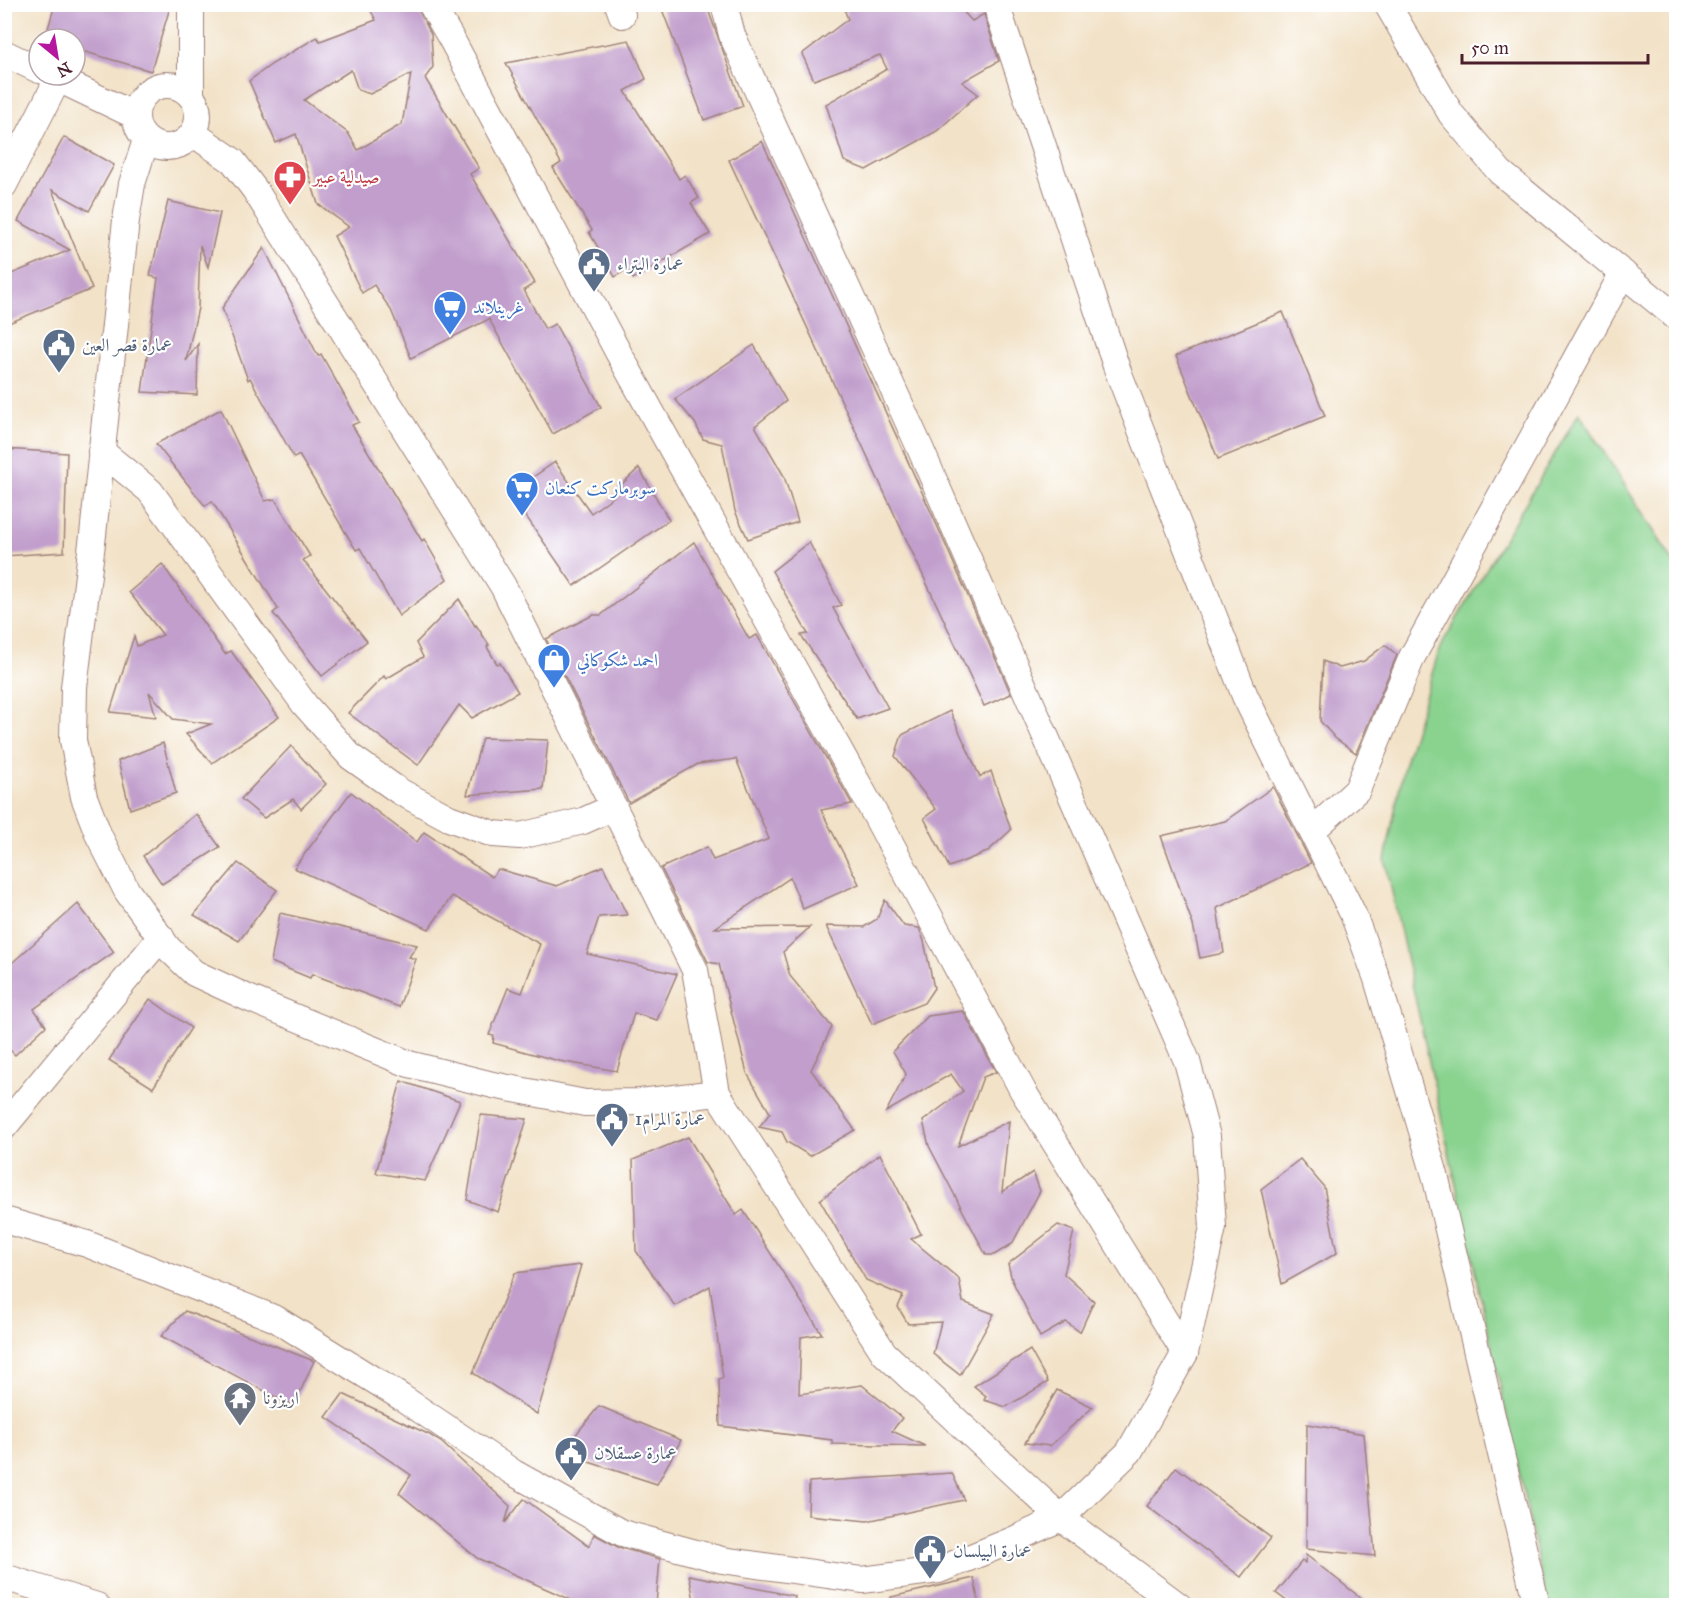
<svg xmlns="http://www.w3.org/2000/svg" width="1681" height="1610" viewBox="0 0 1681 1610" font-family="'IM FELL Great Primer',Amiri,serif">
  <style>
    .green { fill: #89d38f; stroke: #6a795d; stroke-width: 1.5 }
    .building { fill: #c19ecc; fill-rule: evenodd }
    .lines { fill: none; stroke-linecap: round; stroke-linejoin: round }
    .street-casing { stroke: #9e8079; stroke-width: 28 }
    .street { stroke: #fff; stroke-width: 26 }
    .labels { text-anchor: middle; stroke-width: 4.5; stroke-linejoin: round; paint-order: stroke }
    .health-label { font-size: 18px; fill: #be3a42; stroke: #fff; text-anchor: start }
    .service-label { font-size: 18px; fill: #4e5e75; stroke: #fff; text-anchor: start }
    .shop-label { font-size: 18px; fill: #366cbe; stroke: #fff; text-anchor: start }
    .worship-label { font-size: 18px; fill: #5b616d; stroke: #fff; text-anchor: start }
  </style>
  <rect width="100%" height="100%" fill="#fff"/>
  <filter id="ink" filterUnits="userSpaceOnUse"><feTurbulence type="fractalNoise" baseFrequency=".0167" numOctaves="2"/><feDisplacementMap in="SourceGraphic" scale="12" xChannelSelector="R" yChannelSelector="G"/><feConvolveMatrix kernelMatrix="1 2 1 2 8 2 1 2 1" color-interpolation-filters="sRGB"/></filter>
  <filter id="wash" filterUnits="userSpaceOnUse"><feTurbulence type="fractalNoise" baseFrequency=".008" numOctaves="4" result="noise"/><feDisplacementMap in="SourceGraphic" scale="24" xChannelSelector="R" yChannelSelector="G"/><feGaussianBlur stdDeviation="1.35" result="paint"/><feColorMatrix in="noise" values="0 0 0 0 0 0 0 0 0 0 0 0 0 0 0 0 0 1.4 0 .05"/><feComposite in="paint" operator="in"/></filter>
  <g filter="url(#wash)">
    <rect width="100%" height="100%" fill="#f2e2c7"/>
    <polygon class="green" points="1579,413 1676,566 1676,1605 1548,1605 1385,860 1403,770 1440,647"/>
    <g id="blocks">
      <g class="building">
        <polygon points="55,4 171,4 151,71 75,49 75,39 45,39"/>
        <path d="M367,4H414L417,7L431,34L433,67L425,78L479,168L470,174L535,283L524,290L545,329L555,324L601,407L553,434L489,319L411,358L391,310L374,285L362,293L334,236L349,227L318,204L296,134L276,143L249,81L272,64L317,37L320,41L376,20ZM351,70L358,90L370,94L411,74L402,124L358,150L348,133L304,100Z"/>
        <polygon points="660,4 706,4 743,106 704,120"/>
        <polygon points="842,4 956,4 972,21 984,14 999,61 962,82 978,94 937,131 866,170 844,161 826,104 887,69 880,55 814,80 802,54 848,19"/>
        <polygon points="629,40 646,79 625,91 679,179 685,175 699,198 691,203 710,234 633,279 627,269 615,277 589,232 592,230 553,168 561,163 506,63"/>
        <polygon points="64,137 114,165 89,211 52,190 92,289 4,325 4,277 70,250 18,221"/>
        <polygon points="762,141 936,523 1011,694 984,706 729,160"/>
        <polygon points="168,201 220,213 208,267 200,245 198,308 186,361 198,344 197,395 142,392 158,278 150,276"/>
        <polygon points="264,248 318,356 321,354 359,422 352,425 422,541 424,539 447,579 399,616 360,548 356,550 299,455 294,458 250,378 248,380 222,308"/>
        <polygon points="1283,312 1325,416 1218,459 1176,356"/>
        <polygon points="754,345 786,401 755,426 784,476 798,522 748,539 735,511 722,444 703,439 695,423 675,399"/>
        <polygon points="221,409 265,501 275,499 310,556 303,560 367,641 322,676 273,613 278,609 212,501 205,506 156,444"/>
        <polygon points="4,449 67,453 64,552 4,556"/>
        <polygon points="555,462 591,513 614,496 619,487 639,468 669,520 574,586 510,493"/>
        <polygon points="694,542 749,639 757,635 852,804 821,810 859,884 803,909 790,878 715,928 810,927 783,952 790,976 832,1027 811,1070 855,1130 810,1156 787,1142 782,1132 759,1127 770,1113 747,1073 719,964 708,962 661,868 707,847 713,860 769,839 736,759 698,764 629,803 546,639 593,615 601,615"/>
        <polygon points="809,542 841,605 833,608 888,708 857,719 801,635 808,634 772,571"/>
        <polygon points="162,564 225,654 231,651 279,717 212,763 186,734 211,724 173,719 149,692 156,717 110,712 134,636 137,646 163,635 129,592"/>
        <polygon points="459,599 475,626 476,625 489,645 487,647 497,664 500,663 518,692 472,718 459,705 418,765 348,713 384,676 386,679 423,657 416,643"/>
        <polygon points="1385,645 1397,655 1356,753 1335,738 1320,721 1323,661 1340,668 1364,661"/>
        <polygon points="950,711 980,777 991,771 1011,830 987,852 949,867 924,818 936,809 895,756 902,735"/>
        <polygon points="482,738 548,740 543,789 467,795"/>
        <polygon points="163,743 176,793 130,809 118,761"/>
        <polygon points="291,746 326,784 301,809 293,799 264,818 241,799"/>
        <polygon points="1273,787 1311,863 1217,908 1224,953 1200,958 1193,925 1161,836 1225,821"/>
        <polygon points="351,792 417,842 424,832 492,877 498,869 557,886 603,866 627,915 599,917 587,954 677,974 657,1020 634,1013 617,1071 559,1061 493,1043 494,1036 489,1035 508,988 522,993 540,944 452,896 429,929 294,868"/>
        <polygon points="196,814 220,847 162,884 143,856"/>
        <polygon points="238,863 277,890 239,941 194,915"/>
        <polygon points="885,900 904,926 919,928 924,941 934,988 924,1003 872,1024 826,926 864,927 877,919"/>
        <polygon points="78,904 114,952 34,1009 46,1026 15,1055 4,1044 4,970"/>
        <polygon points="280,913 417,945 409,957 416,959 399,1007 312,974 310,978 271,962"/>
        <polygon points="150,999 191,1028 153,1088 109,1060"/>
        <polygon points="963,1011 996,1072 983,1077 958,1146 1009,1121 1002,1192 1033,1172 1040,1191 1012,1244 994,1255 986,1255 929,1146 923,1121 963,1091 951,1074 886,1112 906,1074 893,1051 928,1016"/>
        <polygon points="401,1081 460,1101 425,1181 376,1173"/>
        <polygon points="481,1115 527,1119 498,1212 467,1200"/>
        <polygon points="688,1137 736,1215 743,1210 822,1334 801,1337 799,1394 862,1385 902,1418 892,1431 925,1446 832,1444 832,1440 720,1426 719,1379 723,1378 710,1286 675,1306 636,1251 633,1160"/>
        <polygon points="880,1154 921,1234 911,1239 959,1279 963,1302 994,1314 960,1375 933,1354 941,1322 908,1324 898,1307 903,1296 866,1280 820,1200"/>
        <polygon points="1300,1159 1324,1187 1337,1253 1282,1284 1261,1189"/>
        <polygon points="1058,1225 1074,1231 1064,1274 1094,1301 1080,1332 1066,1322 1040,1337 1012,1280 1008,1264"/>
        <polygon points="581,1265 537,1414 473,1373 515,1273"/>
        <polygon points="185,1311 314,1361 295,1403 287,1403 161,1336"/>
        <polygon points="1030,1350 1048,1382 1006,1407 984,1400 986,1396 974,1386"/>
        <polygon points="1057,1390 1093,1407 1050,1446 1025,1443"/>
        <polygon points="343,1394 430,1435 441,1442 510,1506 505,1523 524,1499 589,1546 594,1534 618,1547 660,1559 656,1605 567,1605 569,1599 477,1558 399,1493 411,1475 326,1417"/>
        <polygon points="599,1406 681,1440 657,1484 561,1453"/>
        <polygon points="1307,1424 1364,1434 1375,1556 1306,1549"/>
        <polygon points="1176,1467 1271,1538 1241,1577 1147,1506"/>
        <polygon points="952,1473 964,1500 867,1521 808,1515 809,1482"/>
        <polygon points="1306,1555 1370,1605 1292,1605 1276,1593 1302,1561 1305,1563"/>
        <polygon points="689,1575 795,1596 794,1605 695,1605"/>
        <polygon points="974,1578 979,1605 892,1605 891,1597"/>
      </g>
    </g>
  </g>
  <g filter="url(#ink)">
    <use href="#blocks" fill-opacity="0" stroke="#9e8079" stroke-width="1.5"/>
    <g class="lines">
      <g class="street-casing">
        <g id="street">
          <polyline points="191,4 191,96"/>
          <polyline points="618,4 622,15"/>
          <polyline points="724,4 732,35 920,448 1187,1061 1207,1136 1213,1227 1185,1353"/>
          <polyline points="996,4 1116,366 1245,696 1353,914 1377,979 1435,1175 1537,1606"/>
          <polyline points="1387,4 1451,114 1500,172 1676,317"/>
          <polyline points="4,53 39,70"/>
          <polyline points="50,75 136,116"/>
          <circle cx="167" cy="116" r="31"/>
          <polyline points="194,134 233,161 255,190 503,586 695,970 717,1093 884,1353 1061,1518 1179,1606"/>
          <polyline points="146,140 132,184 126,220 93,535 74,687 73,740 84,797 99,836 127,891 168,948 194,973 248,998 409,1064 493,1085 585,1103 640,1102 717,1093"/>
          <polyline points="4,185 58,79"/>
          <polyline points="101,451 150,491 305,705 351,757 399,791 449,818 493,834 520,836 583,821 614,807"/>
          <polyline points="1312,831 1357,790 1412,657 1623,273"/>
          <polyline points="4,1127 161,937"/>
          <polyline points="4,1220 87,1244 276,1319 401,1397 514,1473 622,1533 722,1560 862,1580 939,1570 1013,1540 1061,1518 1129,1452 1185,1353 1023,1091 877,818 618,352 452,40 431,4"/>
          <polyline points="4,1577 97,1606"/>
        </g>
      </g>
      <use href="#street" class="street"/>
    </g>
  </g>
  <defs>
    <g id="pharmacy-pin" transform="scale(1.725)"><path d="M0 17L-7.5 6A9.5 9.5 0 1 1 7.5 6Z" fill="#e0444e" stroke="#fff"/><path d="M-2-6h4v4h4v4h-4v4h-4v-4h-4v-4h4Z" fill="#fff"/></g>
    <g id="civic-pin" transform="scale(1.725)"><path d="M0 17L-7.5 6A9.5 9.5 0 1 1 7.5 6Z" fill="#5c6f8a" stroke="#fff"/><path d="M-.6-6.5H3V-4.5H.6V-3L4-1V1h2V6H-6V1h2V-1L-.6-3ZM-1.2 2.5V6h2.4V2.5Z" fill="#fff"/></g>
    <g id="supermarket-pin" transform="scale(1.725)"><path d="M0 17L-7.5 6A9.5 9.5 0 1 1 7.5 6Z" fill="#3f7fe0" stroke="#fff"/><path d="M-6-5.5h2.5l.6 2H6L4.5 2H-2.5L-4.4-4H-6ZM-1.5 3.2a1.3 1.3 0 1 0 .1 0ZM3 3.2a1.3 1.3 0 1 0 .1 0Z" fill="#fff"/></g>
    <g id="shop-pin" transform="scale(1.725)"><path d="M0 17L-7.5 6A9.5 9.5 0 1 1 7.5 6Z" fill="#3f7fe0" stroke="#fff"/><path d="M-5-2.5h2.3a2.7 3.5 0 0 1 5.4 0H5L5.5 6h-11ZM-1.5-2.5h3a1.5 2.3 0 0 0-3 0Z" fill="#fff"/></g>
    <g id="temple-pin" transform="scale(1.725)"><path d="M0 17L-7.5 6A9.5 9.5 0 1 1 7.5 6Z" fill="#6b7280" stroke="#fff"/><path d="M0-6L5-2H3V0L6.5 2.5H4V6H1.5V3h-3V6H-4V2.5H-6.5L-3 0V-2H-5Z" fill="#fff"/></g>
  </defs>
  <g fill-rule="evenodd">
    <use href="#pharmacy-pin" x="290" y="177"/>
    <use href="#civic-pin" x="594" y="264"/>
    <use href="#supermarket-pin" x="450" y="307"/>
    <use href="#civic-pin" x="59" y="345"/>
    <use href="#supermarket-pin" x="522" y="488"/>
    <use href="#shop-pin" x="554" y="660"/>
    <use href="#civic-pin" x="612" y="1119"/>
    <use href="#temple-pin" x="240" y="1398"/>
    <use href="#civic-pin" x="571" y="1453"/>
    <use href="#civic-pin" x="930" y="1551"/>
  </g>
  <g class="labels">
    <g class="health-label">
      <text x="313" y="183">صيدلية عبير</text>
    </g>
    <g class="service-label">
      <text x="617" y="270">عمارة البتراء</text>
      <text x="82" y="351">عمارة قصر العين</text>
      <text x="635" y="1125">عمارة المرام1</text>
      <text x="594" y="1459">عمارة عسقلان</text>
      <text x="953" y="1557">عمارة البيلسان</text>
    </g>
    <g class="shop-label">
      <text x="473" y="313">غرينلاند</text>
      <text x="545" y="494">سوبرماركت كنعان</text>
      <text x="577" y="666">احمد شكوكاني</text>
    </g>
    <g class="worship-label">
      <text x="263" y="1404">اريزونا</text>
    </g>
  </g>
  <rect width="1681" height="1610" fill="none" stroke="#fff" stroke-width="24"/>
  <g transform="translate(57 57) rotate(150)"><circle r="28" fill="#ffffff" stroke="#b7a5aa" stroke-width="1.5"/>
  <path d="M0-4.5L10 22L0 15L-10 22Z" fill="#b5179e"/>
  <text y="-9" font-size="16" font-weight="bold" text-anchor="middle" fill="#4a1f2b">N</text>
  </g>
  <path d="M1462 54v9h186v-9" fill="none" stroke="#4a1f2b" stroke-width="3"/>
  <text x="1471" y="54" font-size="18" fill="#4a1f2b" stroke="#ffffff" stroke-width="4.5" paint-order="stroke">50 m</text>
</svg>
